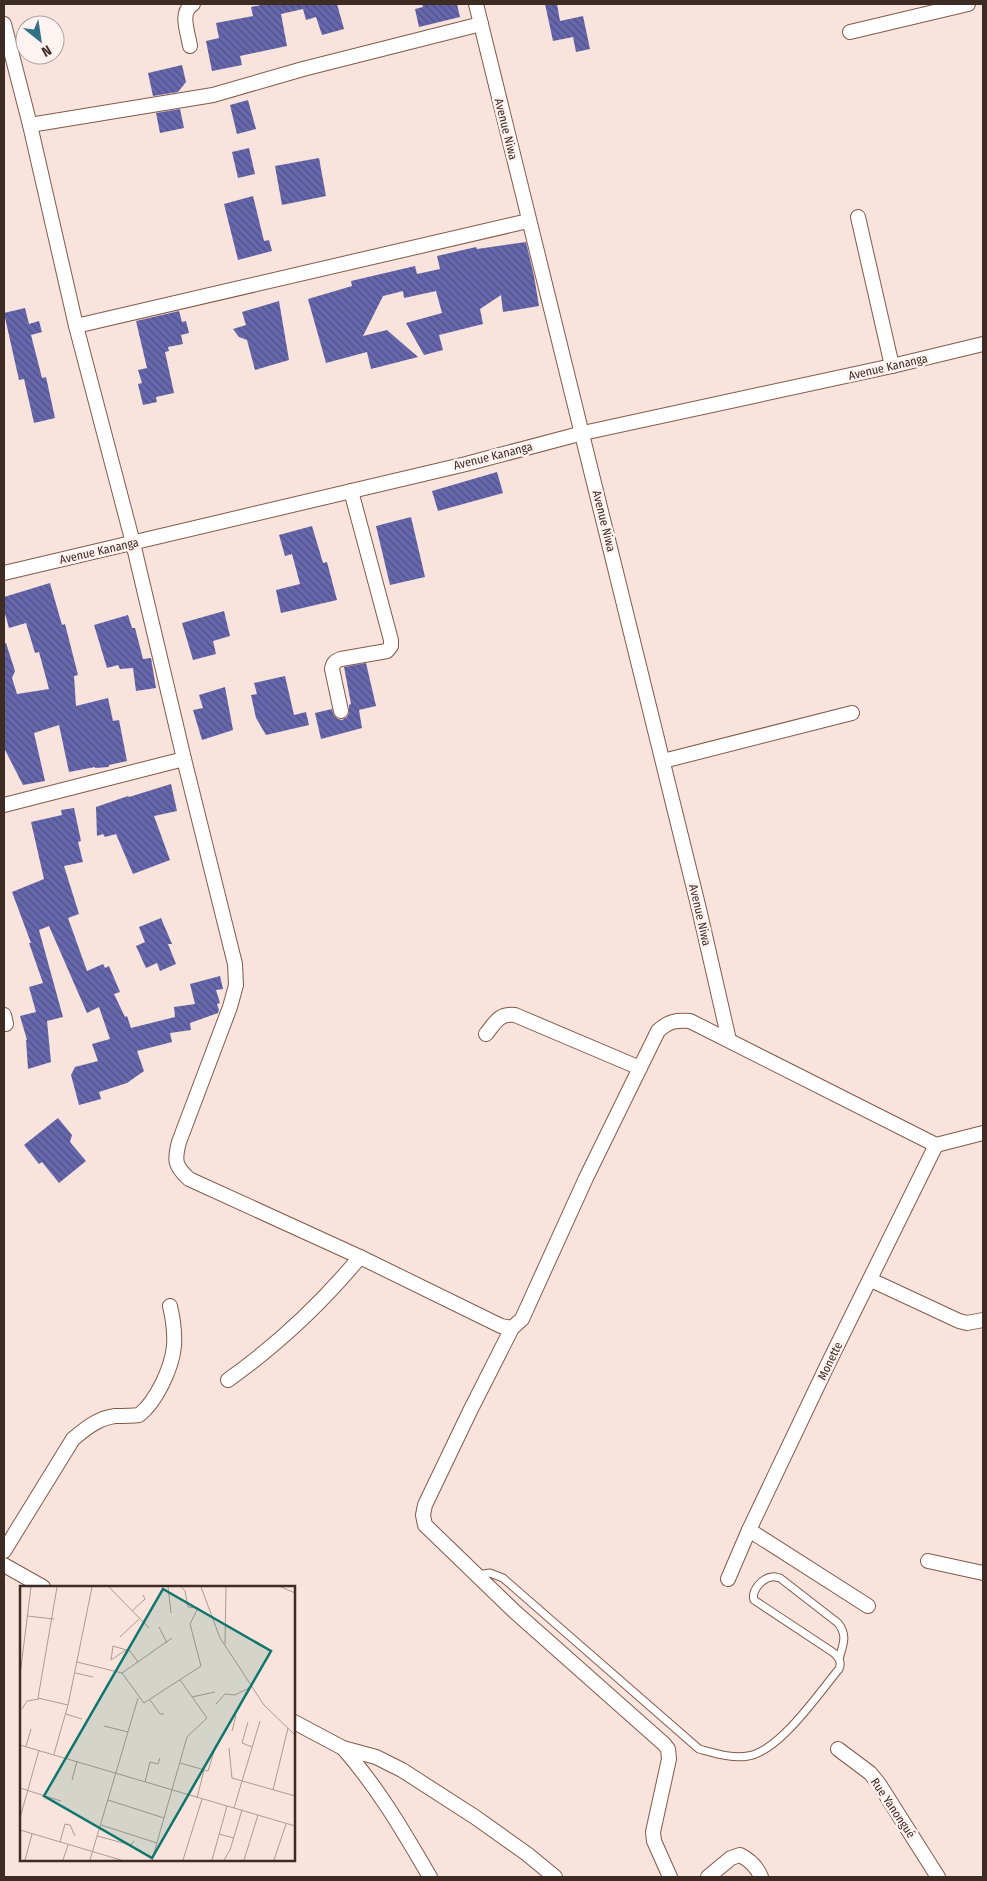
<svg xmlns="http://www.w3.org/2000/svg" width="987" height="1881" viewBox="0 0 987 1881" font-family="'Fira Sans Condensed',sans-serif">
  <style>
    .building { fill: url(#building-back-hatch) }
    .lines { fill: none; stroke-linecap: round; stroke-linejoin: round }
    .service-casing { stroke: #845949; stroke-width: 9 }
    .minor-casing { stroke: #845949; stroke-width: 16 }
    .service { stroke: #fff; stroke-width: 7 }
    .minor { stroke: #fff; stroke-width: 14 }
    .labels { text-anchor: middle; stroke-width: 5; stroke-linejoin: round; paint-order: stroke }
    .street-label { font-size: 12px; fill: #3e2b24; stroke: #fef3f0 }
    .inset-road { fill: none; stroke: #ae9a92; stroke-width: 1 }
    .view { fill: #0f766e; fill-opacity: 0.15; stroke: #0f766e; stroke-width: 2.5 }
    .inset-edge { fill: none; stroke: #3e2b24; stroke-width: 2.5 }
  </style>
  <defs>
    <pattern id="building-back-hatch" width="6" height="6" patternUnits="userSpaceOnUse" patternTransform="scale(1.25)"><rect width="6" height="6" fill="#6667ad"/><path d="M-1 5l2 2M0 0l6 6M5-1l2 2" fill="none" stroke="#515084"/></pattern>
  </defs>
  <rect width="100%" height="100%" fill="#f8e4dc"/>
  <g class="building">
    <polygon points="266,4 337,4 344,29 322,35 316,17 306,20 303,9 281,14 287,46 240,56 242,65 212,71 206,41 219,38 216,23 253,16 251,7"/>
    <polygon points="422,4 457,4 460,17 419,27 415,9 423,7"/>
    <polygon points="545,4 557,4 560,21 583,16 590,49 576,52 573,37 553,41"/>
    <polygon points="182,65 186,82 178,92 153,96 148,73"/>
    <polygon points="248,100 256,129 237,134 230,105"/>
    <polygon points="180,109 184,128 160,133 156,113"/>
    <polygon points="249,148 255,174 238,178 232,152"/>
    <polygon points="319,158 326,196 282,205 275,166"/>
    <polygon points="253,196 264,241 269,240 272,251 238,260 224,204"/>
    <polygon points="526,242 534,276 539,306 503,312 501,295 480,309 483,324 439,335 443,350 424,355 406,323 442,313 436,291 404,298 403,291 383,296 363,336 387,330 418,357 371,369 367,352 326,363 308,299 352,286 351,281 415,266 417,274 440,269 437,256 476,247 477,249"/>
    <polygon points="279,301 289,360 255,370 247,340 239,337 233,329 246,325 242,312"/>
    <polygon points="25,308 29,324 39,321 42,332 31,335 42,378 46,377 55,418 34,423 24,379 19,380 4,313"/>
    <polygon points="179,311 182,322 186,321 189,333 181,335 183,344 168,347 169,351 165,352 174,393 156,397 157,402 143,405 138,384 142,383 138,370 147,368 136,321"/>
    <polygon points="497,472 503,493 438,511 432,491"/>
    <polygon points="411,517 425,577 390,585 376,526"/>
    <polygon points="312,526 323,563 327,562 337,600 281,613 276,590 300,584 292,554 285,556 279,535"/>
    <polygon points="50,583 62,625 65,624 78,675 74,676 76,706 108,698 113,721 119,720 127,761 109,765 109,767 95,768 95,767 69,772 59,725 34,733 45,781 23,785 4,748 4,644 6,643 15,671 12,678 17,694 49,689 39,652 35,653 26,623 9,628 4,610 4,597"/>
    <polygon points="224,611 230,636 213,641 216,654 193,660 182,623"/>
    <polygon points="128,615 132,628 135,628 143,659 151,658 156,688 136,691 133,668 120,669 118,665 107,668 94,625"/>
    <polygon points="366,663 376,706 359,710 362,728 321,739 315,713 332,709 334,716 338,719 342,720 347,717 349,713 349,705 351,704 344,667"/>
    <polygon points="285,676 294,715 306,712 309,725 266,735 256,718 251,695 257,694 254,683"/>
    <polygon points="225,687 233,730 202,740 193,710 203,708 199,695"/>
    <polygon points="171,784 177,811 154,816 170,860 133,874 116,834 105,837 103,834 97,836 96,807 128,796 129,797"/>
    <polygon points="74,808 81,841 78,842 83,862 64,866 79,914 68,918 87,971 103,964 105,968 109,966 120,992 114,994 125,1017 127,1016 131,1028 175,1017 174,1007 195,1004 190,984 220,976 223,989 216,990 220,1003 217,1004 219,1010 218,1013 190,1023 191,1030 170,1033 172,1042 137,1051 144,1071 127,1083 99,1092 101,1099 79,1105 71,1075 75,1067 98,1061 92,1044 110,1039 99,1007 87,1013 49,926 39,930 63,1017 47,1021 51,1062 28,1069 26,1040 27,1040 20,1016 36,1012 29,987 43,983 29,943 31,943 12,892 44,879 31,822 62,815 61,810"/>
    <polygon points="161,918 172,944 168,944 176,964 160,971 157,963 146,968 136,946 145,942 139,927"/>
    <polygon points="58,1118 72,1135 70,1142 86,1161 59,1183 42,1162 39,1164 24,1145"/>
  </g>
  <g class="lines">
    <g class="service-casing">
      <path id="service" d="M477,1575L490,1573L503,1578L699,1749C714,1753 733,1759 748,1756C780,1751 818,1694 839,1669C842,1662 839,1658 834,1653L754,1600C751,1591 762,1578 772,1577C775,1576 778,1578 780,1578L838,1623C848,1636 843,1644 839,1659"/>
    </g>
    <g class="minor-casing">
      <g id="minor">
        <polyline points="476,4 699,909 729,1040"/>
        <path d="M4,24L30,125L76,326L133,543L184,759L235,964L236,985L230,1007L179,1142C174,1161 175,1166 189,1179L360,1257L501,1326L512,1328"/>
        <polyline points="850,32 968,4"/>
        <path d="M190,46C188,32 179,12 193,4"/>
        <polyline points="30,125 213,95 303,69 481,24"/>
        <polyline points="858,217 892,366"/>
        <polyline points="76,326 528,221"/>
        <polyline points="4,573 466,464 583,433 892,366 983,344"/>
        <path d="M341,711L332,669C333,663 335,661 341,659L387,651L391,646V640L351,491"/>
        <polyline points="663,761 852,713"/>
        <polyline points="4,805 184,759"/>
        <polyline points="4,1015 6,1024"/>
        <path d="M486,1034C495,1023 499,1013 515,1015L640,1068"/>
        <polyline points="871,1280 959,1321 967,1323 983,1320"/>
        <path d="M228,1380C277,1345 321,1304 360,1257"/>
        <polyline points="749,1530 868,1606"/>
        <path d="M4,1551L73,1439C85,1429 98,1418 115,1416C123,1416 131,1416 139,1415C156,1402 172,1368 174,1346C175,1333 173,1319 170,1306"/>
        <polyline points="928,1561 983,1573"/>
        <polyline points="4,1565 43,1587"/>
        <polyline points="728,1579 749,1530 827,1366 936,1145"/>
        <polyline points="294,1722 343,1748 376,1757 402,1770 475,1817 527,1854 555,1877"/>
        <path d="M343,1748C379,1789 403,1831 430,1877"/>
        <polyline points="838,1749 870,1773 879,1784 938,1877"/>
        <path d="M670,1877L654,1841L653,1832L669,1759L668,1749L664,1744L514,1611L425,1525L423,1515L425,1505L470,1411L512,1328L522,1319L586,1178L658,1031C669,1021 676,1020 690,1021L936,1145L983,1133"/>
        <path d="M708,1877L731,1858L740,1855C750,1860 757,1867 761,1877"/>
      </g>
    </g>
    <use href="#service" class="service"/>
    <use href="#minor" class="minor"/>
  </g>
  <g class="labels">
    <g class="street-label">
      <text transform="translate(506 129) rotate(76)" y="4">Avenue Niwa</text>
      <text transform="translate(888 367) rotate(-13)" y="4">Avenue Kananga</text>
      <text transform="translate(493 456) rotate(-14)" y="4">Avenue Kananga</text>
      <text transform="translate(604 521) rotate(76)" y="4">Avenue Niwa</text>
      <text transform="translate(99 551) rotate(-13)" y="4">Avenue Kananga</text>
      <text transform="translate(700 915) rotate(77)" y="4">Avenue Niwa</text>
      <text transform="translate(830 1361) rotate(-64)" y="4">Monette</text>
      <text transform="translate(893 1808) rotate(56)" y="4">Rue Yanongué</text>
    </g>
  </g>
  <g transform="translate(20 1586)">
    <rect width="275" height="275" fill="#f8e4dc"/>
    <path class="inset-road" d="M37,1L18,112L48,119M89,1L129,42M148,1L151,27M181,1L200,52L244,119L275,149M261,1L275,7M112,25L125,13L123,9M7,30L34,33M139,41L147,57M100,51L119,33M205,58L206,1M91,74L93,60L110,65L118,76M91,74L106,64M57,76L102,87L124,117L181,80L170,38L178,22L168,21L165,5L161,1M55,87L73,91M102,87L152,52M0,89L11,1M172,111L195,106M130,114L140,128H144M196,118L205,108L215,109L231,101M2,123L7,115L19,113M46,128L62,133M228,136L222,157L232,161M84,140L108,146M212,145L216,129M0,159L275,240M6,160L11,143M209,162L212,192L275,210M34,168L48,119L72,1M160,177L188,185L196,159M52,194L57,175M125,196L130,176L138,178L140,172M0,202L41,215M253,204L268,142M177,212L184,184M88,214L144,232M214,222L240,135M0,232L19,164M81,239L137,257M0,244L101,274M199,248L214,252M77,250L111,259L114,255M40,256L45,238L50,239L55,250M5,274L12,248M43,274L48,259M70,274L118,112M132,274L167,151L187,132L160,94M163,274L182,213M192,274L207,220M204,274L210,264L222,224M224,274L238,229M254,274L266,238"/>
    <path class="view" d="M143,3L251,65L132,272L24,210Z"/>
    <rect width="275" height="275" class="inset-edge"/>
  </g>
  <rect width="987" height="1881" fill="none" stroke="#3e2b24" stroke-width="10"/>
  <g transform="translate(40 40) rotate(150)"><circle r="24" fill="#fef3f0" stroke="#b1a39e"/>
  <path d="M0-4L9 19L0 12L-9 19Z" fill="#307185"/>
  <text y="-8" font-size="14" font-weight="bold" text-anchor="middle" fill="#3e2b24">N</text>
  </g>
</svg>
